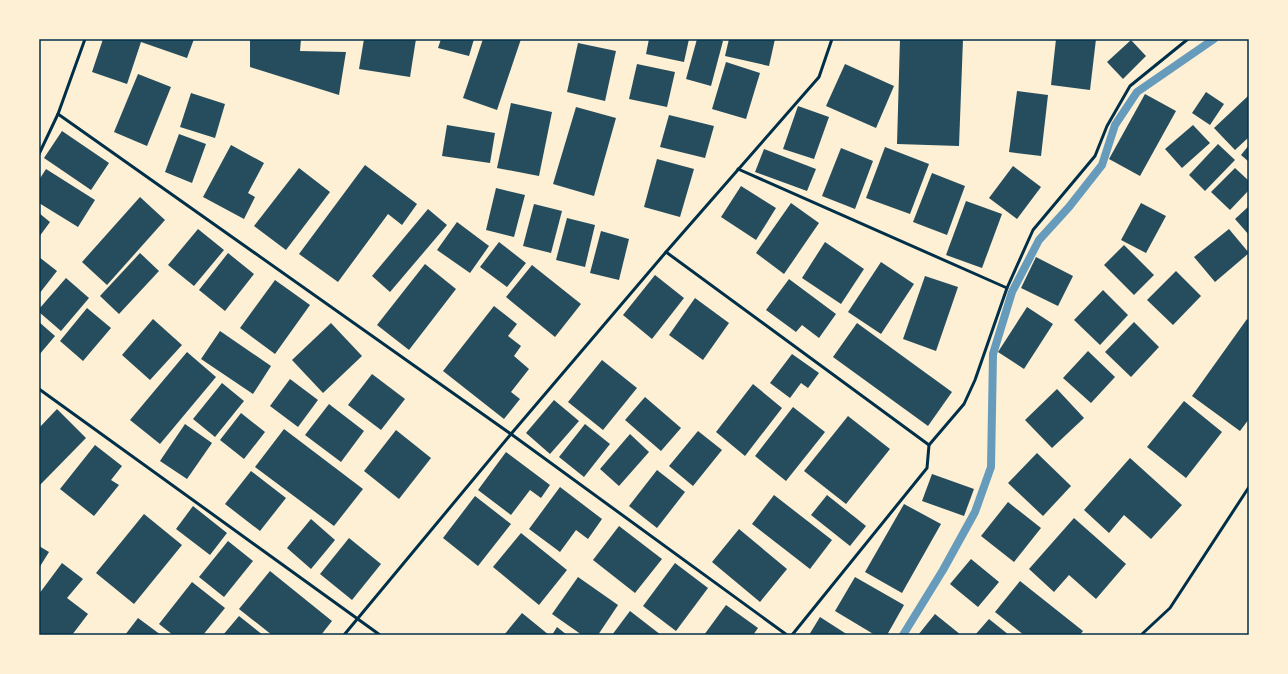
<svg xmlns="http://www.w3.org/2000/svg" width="1288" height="674" viewBox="0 0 1288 674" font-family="'PT Sans Narrow',sans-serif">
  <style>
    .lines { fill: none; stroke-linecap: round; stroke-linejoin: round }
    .stream { stroke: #669bbc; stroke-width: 8 }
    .building { fill: #264d5e }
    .service { stroke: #003049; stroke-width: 3 }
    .neatline { fill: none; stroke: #003049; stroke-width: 1.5 }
  </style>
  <rect width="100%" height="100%" fill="#fdf0d5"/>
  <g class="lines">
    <polyline class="stream" points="903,635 943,570 975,512 991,467 993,354 1012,292 1039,240 1069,207 1102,165 1115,125 1137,92 1214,39"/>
  </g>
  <g class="building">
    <polygon points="103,39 194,39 187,58 141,42 127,84 92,72"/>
    <polygon points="250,39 301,39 300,51 346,52 339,95 250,67"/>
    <polygon points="364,39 416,39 410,77 359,69"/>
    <polygon points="441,39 474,39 469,56 438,48"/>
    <polygon points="483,39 521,39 497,110 463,98"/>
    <polygon points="649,39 689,39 684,62 646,54"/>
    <polygon points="697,39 717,39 723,41 711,86 686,79"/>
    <polygon points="729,39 775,39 769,66 725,56"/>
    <polygon points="900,39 963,39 959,146 897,144"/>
    <polygon points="1056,39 1096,39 1090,90 1051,85"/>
    <polygon points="1131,40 1146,56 1123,79 1107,62"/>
    <polygon points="578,43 616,51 605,101 567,92"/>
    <polygon points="726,62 760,73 746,119 712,109"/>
    <polygon points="637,64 675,72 667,107 629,99"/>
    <polygon points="845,64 894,86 876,128 826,106"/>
    <polygon points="138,74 171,87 147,146 114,132"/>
    <polygon points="1017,91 1048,95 1041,156 1009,152"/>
    <polygon points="1206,92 1224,104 1210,125 1192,113"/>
    <polygon points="191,93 225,104 215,138 180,127"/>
    <polygon points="1145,94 1176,111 1140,176 1109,159"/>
    <polygon points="1248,96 1249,137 1235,150 1214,128"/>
    <polygon points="511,103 552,112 539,176 497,168"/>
    <polygon points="798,106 829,117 814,159 783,149"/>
    <polygon points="576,107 616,118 594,196 553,184"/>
    <polygon points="669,115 714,126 705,158 660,147"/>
    <polygon points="447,125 495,133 490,163 442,156"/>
    <polygon points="1193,125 1210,143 1182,168 1165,149"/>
    <polygon points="62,131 109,163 91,190 44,158"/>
    <polygon points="179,134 206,144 192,183 165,172"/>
    <polygon points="1218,144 1235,160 1205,191 1189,175"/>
    <polygon points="231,145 264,163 248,193 255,197 244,219 203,197"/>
    <polygon points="1249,145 1249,162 1241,155"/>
    <polygon points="885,147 929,164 910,214 866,198"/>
    <polygon points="841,148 873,161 855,209 822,196"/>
    <polygon points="764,149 816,169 807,191 755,172"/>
    <polygon points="657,159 694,169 680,217 644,207"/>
    <polygon points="365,165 417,204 402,225 388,214 338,282 299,254"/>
    <polygon points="1013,166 1041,187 1017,219 989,198"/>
    <polygon points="299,168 330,192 286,250 254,226"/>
    <polygon points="1235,168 1249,181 1249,190 1230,210 1211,192"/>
    <polygon points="46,169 95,200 78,227 39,203 39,180"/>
    <polygon points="932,173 965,186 947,235 913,222"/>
    <polygon points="741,186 776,208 756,240 721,217"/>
    <polygon points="496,188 525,195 514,237 486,230"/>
    <polygon points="140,197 165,220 107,285 82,262"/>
    <polygon points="966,201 1002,214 982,268 946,255"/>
    <polygon points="791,203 819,223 784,274 756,253"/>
    <polygon points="1141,203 1166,216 1146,253 1121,240"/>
    <polygon points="534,204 562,211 551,253 523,246"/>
    <polygon points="1249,206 1249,235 1235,219"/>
    <polygon points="428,209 447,225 390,292 372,276"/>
    <polygon points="39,213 50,222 39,237"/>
    <polygon points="567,218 595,225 585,267 556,260"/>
    <polygon points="457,222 489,246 470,273 437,250"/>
    <polygon points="198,229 224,250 194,286 168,265"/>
    <polygon points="1229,229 1249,253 1215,282 1194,257"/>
    <polygon points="601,231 629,239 619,280 590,273"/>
    <polygon points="499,242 526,263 507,287 480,267"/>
    <polygon points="825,242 864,269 841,304 802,278"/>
    <polygon points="1124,245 1154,275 1134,295 1104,265"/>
    <polygon points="140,253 159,271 119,314 100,296"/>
    <polygon points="228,253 254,274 225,311 199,290"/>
    <polygon points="39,257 57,271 39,294"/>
    <polygon points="1036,257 1073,276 1058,306 1021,288"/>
    <polygon points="881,262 914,284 881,334 848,312"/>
    <polygon points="425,264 456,289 409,350 377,325"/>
    <polygon points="532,265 581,304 555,337 506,297"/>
    <polygon points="1176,271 1201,296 1173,325 1147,300"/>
    <polygon points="655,275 684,298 652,339 623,315"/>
    <polygon points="925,276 958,287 936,351 903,339"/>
    <polygon points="66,278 89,298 61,331 39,312 39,309"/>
    <polygon points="789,279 836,314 819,338 802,325 796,332 766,310"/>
    <polygon points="275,280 310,305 275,354 240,328"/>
    <polygon points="1103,290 1128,315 1100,345 1074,320"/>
    <polygon points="695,298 729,323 703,360 669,335"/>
    <polygon points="494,306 517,324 508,336 521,346 514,356 529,369 511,392 520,399 504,419 443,371"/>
    <polygon points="1027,307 1053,324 1024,369 998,352"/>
    <polygon points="87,308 111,328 83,361 60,341"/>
    <polygon points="153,319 182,345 150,380 122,355"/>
    <polygon points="1247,319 1249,321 1249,419 1240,431 1192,396"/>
    <polygon points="39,322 55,336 39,355"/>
    <polygon points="1134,322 1159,347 1131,377 1105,352"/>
    <polygon points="331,323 362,356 323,393 292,360"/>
    <polygon points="857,323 952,392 928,426 833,357"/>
    <polygon points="220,331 271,366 253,394 201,359"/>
    <polygon points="1088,351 1115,377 1091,403 1063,378"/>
    <polygon points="187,352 216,377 160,444 130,420"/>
    <polygon points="792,354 819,373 808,388 801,383 790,398 770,383"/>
    <polygon points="602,360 637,388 603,430 568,402"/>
    <polygon points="372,374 405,399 381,430 348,405"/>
    <polygon points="290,379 318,400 298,427 270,406"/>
    <polygon points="222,383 244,401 215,437 193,419"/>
    <polygon points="753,384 782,408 745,456 716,432"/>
    <polygon points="1057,389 1084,418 1052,448 1025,420"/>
    <polygon points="645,397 681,428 661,451 625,420"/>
    <polygon points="554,400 579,421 550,454 526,433"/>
    <polygon points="1184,401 1222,432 1186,478 1147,447"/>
    <polygon points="329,404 364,431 341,462 305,435"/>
    <polygon points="793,407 825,432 786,481 755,456"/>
    <polygon points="57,409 86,438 39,486 39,428"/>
    <polygon points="241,413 265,432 244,459 220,440"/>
    <polygon points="848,416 890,449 846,504 804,471"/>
    <polygon points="185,424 212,443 187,479 160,461"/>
    <polygon points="585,424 610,444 584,477 559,457"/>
    <polygon points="284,429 363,489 334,526 255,467"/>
    <polygon points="396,430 431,458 399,499 364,471"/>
    <polygon points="698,431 722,450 693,486 669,466"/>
    <polygon points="630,434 649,452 619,486 600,469"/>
    <polygon points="95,445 122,466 111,480 119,485 94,516 60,489"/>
    <polygon points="506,452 550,485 541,498 530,490 511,515 478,490"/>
    <polygon points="1037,453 1071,486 1043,516 1008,483"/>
    <polygon points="1130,458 1182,505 1151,539 1124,515 1109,533 1084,510"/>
    <polygon points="657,470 685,492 657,528 629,506"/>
    <polygon points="251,471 286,498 260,531 225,504"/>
    <polygon points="932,474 974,489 964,516 922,501"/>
    <polygon points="560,487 602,519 588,539 576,530 560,552 529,529"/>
    <polygon points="774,495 832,540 810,569 752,524"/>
    <polygon points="827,495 866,526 850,546 811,515"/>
    <polygon points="475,496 511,524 478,566 443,538"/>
    <polygon points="1008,502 1041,528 1014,562 981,536"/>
    <polygon points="904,504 941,524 902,593 865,572"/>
    <polygon points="193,506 227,533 210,555 176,529"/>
    <polygon points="144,514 182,545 134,604 96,573"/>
    <polygon points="1074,518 1126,564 1096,599 1069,575 1054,592 1029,569"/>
    <polygon points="311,519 335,540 311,569 287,548"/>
    <polygon points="619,526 662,559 635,593 593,560"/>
    <polygon points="739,529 787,569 760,602 712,562"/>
    <polygon points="521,533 567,570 539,605 493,567"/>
    <polygon points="349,538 381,564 352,600 320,574"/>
    <polygon points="228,541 253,561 224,597 199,577"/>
    <polygon points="39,546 49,552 39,568"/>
    <polygon points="971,559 999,582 978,607 950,584"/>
    <polygon points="62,563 83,579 67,598 88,614 72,635 39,635 39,594"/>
    <polygon points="675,563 708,588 676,631 643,606"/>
    <polygon points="270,571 332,621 321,635 272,635 239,609"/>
    <polygon points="578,577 618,605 598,635 582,635 552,614"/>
    <polygon points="855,577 904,605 887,635 875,635 835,611"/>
    <polygon points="1020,581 1083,631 1080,635 1024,635 995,612"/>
    <polygon points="192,582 225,608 203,635 173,635 159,624"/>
    <polygon points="726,605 758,628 753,635 704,635"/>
    <polygon points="630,611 661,635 612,635"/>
    <polygon points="522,613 549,635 504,635"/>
    <polygon points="935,614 961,635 918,635"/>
    <polygon points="239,616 263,635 223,635"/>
    <polygon points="820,617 848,635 809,635"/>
    <polygon points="138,618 161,635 125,635"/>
    <polygon points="989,619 1009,635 975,635"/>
    <polygon points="557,627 567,635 552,635"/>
  </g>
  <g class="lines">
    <g class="service">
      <polyline points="58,114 511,434 787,635"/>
      <polyline points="39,154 58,114 85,39"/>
      <polyline points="738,169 1007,288"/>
      <polyline points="666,252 929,445 927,468 792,635"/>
      <polyline points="39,389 380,635"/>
      <polyline points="929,445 964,404 975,380 1007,288 1033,230 1095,156 1107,126 1130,86 1188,39"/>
      <polyline points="344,635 511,434 666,252 819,77 832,39"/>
      <polyline points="1141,635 1170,608 1249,487"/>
    </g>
  </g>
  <rect width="1288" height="674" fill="none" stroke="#fdf0d5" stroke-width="80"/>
  <rect x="40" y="40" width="1208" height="594" class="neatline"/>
</svg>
